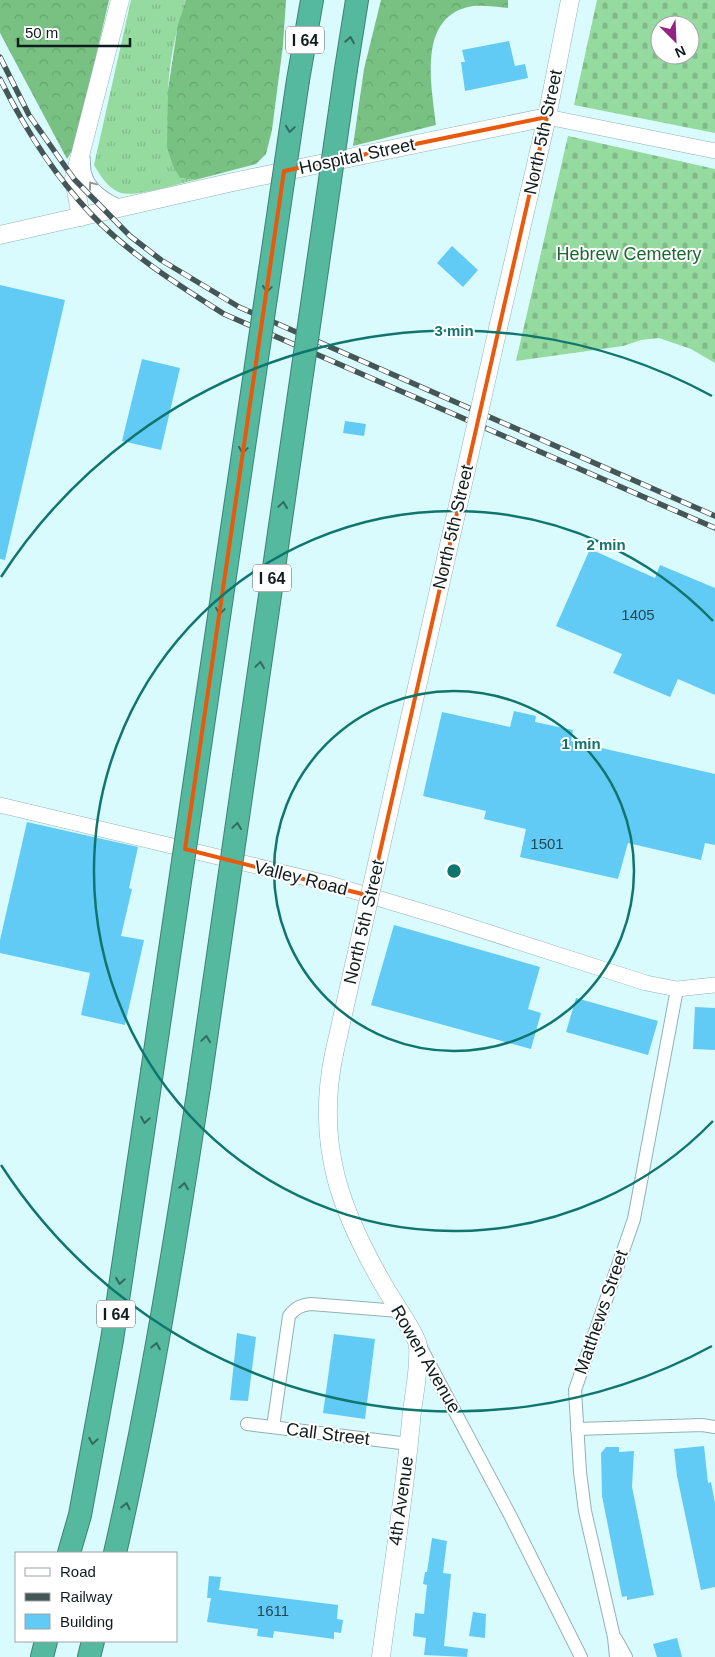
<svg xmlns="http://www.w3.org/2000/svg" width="715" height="1657" viewBox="0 0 715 1657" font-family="Arial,sans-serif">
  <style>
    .grass { fill: url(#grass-tufts) }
    .forest { fill: url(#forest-crowns) }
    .cemetery { fill: url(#cemetery-stones); fill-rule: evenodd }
    .building { fill: #61cbf6 }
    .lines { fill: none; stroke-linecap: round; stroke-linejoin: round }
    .minor-casing { stroke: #92b1b3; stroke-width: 14 }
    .tertiary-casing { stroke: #92b1b3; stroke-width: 16 }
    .secondary-casing { stroke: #92b1b3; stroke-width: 19 }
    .motorway-casing { stroke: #3d8272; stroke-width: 24 }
    .minor { stroke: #fff; stroke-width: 12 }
    .tertiary { stroke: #fff; stroke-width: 15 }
    .secondary { stroke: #fff; stroke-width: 18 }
    .motorway { stroke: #55b9a0; stroke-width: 22 }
    .rail-casing { stroke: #455657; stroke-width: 5.5 }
    .rail { stroke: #fff; stroke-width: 4; stroke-dasharray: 11; stroke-linecap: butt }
    .secondary-bridge-casing { stroke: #92b1b3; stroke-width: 19; stroke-linecap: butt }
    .motorway-bridge-casing { stroke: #3d8272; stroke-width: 24; stroke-linecap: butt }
    .secondary-bridge { stroke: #fff; stroke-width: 18 }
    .motorway-bridge { stroke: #55b9a0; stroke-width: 22 }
    .oneway { stroke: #326a5e }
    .oneway2 { stroke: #939999 }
    .marked { fill: none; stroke: #e8590c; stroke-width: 4; stroke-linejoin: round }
    .ring { fill: none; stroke: #0f766e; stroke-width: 2.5 }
    .labels { text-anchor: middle; stroke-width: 4; stroke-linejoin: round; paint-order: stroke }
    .number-label { font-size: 15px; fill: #244853 }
    .shield { fill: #fff; stroke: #586061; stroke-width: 1 }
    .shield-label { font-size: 16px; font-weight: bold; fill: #101c1d }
    .street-label { font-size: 18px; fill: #101c1d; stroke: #fff }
    .park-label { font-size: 18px; fill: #1b6930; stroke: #fff }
    .centre { fill: #0f766e; stroke: #fff; stroke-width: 2.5 }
    .ring-label { font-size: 15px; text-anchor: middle; font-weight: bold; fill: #0f766e; stroke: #fff; stroke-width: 4; stroke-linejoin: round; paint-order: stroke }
  </style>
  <defs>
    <pattern id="grass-tufts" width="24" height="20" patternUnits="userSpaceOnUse" patternTransform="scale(1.25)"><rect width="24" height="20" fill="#95da9f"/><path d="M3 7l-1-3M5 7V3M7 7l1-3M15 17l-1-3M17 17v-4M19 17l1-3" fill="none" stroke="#7fba88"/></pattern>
    <pattern id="forest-crowns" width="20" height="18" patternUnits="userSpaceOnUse" patternTransform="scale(1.25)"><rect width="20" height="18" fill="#78c183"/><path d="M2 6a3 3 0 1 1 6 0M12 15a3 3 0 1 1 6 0" fill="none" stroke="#67a571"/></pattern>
    <pattern id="cemetery-stones" width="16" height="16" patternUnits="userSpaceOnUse" patternTransform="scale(1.25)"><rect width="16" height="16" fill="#95da9f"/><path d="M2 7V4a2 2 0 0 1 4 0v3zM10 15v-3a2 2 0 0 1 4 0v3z" fill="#7fba88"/></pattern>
  </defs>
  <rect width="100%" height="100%" fill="#dafbfd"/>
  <path class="grass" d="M131,0H186C174,36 165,79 169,117C171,137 176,158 180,178L195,180C177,184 138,197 121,193C108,189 100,175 94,165Z"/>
  <g class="forest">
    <polygon points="0,0 109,0 75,146 67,159 0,33"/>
    <polygon points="186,0 286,0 283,45 272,130 266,154 256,164 195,180 180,178 173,166 167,147 168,90 178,24"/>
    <path d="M381,0H508V8C497,7 485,5 473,6C416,15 432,86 436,125L353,146L364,69Z"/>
  </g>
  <g class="cemetery">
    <path d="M597,0H715V133L574,105ZM660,25H690V55H660Z"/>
    <polygon points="568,136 715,169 715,363 691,349 659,338 641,340 623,346 516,361"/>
  </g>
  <g class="building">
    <polygon points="509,41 515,66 525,64 528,78 465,91 461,62 465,62 462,50"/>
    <polygon points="452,246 478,270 463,287 437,263"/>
    <polygon points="0,285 65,300 5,560 0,559"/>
    <polygon points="142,359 180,368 161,450 122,441"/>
    <polygon points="345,421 366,424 364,436 343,433"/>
    <polygon points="590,549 655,578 660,565 715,588 715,695 678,679 670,697 613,673 622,654 556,626"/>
    <polygon points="514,711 536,716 535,722 573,730 571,741 715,774 715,845 705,843 701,860 628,843 618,879 520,857 526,829 484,819 486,811 423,796 442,712 510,727"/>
    <polygon points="27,822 138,847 129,888 132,889 121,936 144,940 125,1025 81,1015 90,973 0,953 0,940"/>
    <polygon points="394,925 540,967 528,1009 541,1013 531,1049 371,1005"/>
    <polygon points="576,998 658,1021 648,1055 566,1032"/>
    <polygon points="695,1007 715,1008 715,1050 693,1049"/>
    <polygon points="237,1333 256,1337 248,1401 230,1400"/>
    <polygon points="334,1334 375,1339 365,1419 323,1413"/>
    <polygon points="704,1446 708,1483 711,1482 715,1503 715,1587 701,1590 677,1476 674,1449"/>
    <polygon points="606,1447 619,1447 619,1452 634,1451 632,1487 654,1595 627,1600 627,1596 622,1597 602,1496 601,1453"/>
    <polygon points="432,1538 447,1541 443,1573 451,1574 444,1646 468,1649 467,1657 424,1655 426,1638 413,1636 415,1613 424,1614 427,1585 423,1584 425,1572 427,1572"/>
    <polygon points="209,1576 221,1577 219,1590 338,1605 337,1619 343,1620 341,1633 334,1632 334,1639 274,1631 273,1638 257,1636 258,1629 207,1622 211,1598 207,1598"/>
    <polygon points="473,1612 486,1614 485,1638 469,1636"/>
    <polygon points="677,1638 682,1657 657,1657 653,1644"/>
  </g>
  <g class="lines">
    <g class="minor-casing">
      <g id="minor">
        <path d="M83,155C85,162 83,170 86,176C91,192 108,201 122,207"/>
        <polyline points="419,1344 511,1517 581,1657"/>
        <polyline points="247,1424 409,1444"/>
        <path d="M273,1427L289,1316C295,1308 301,1305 311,1304L399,1311"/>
        <polyline points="577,1429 702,1425 715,1427"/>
        <polyline points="616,1639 626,1657"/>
        <polyline points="616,1657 614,1637 585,1511 580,1472 575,1390 634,1219 677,989"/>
      </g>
    </g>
    <g class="tertiary-casing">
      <g id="tertiary">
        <polyline points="547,117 715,151"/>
        <polyline points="0,805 327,883 444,918 646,983 677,989 715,985"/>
      </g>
    </g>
    <g class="secondary-casing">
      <g id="secondary">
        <polyline points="81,217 74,179 120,0"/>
        <polyline points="0,235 233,182 547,117"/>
        <polyline points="499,324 547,117 570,0"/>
        <path d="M334,1054C315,1146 341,1213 387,1291C393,1301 418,1338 418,1346C420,1370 413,1397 411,1421C404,1500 391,1579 381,1657"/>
      </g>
    </g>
    <g class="motorway-casing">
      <g id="motorway">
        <polyline points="346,69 357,0"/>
        <polyline points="298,80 312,0"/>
        <polyline points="69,1553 80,1515 112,1340 152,1072"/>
        <path d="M115,1553C150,1399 175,1243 199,1087"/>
        <polyline points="42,1657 46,1641"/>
        <polyline points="89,1657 93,1641"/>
      </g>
    </g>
    <use href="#minor" class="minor"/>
    <use href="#tertiary" class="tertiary"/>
    <use href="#secondary" class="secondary"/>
    <use href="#motorway" class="motorway"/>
    <g class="rail-casing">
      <g id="rail">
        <polyline points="0,57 29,115 74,179 130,236 161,260 239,307 715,516"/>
        <path d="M0,79C24,127 53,174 91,214C129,254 177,284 224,314L715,528"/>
      </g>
    </g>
    <use href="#rail" class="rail"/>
    <g class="secondary-bridge-casing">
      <polyline id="secondary-bridge" points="334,1054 499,324"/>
    </g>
    <g class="motorway-bridge-casing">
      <g id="motorway-bridge">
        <polyline points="152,1072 298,80"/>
        <polyline points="199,1087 346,69"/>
      </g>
    </g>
    <use href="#secondary-bridge" class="secondary-bridge"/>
    <use href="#motorway-bridge" class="motorway-bridge"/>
  </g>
  <defs><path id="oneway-chevron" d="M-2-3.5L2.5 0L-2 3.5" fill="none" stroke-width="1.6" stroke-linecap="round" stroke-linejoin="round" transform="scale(1.25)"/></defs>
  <g class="oneway">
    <use href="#oneway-chevron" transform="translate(350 40) rotate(-81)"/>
    <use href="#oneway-chevron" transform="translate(290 129) rotate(98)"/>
    <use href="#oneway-chevron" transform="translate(267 289) rotate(98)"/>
    <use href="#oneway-chevron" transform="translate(243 450) rotate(98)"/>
    <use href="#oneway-chevron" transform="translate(283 505) rotate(-82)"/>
    <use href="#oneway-chevron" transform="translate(220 611) rotate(98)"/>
    <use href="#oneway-chevron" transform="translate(260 665) rotate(-82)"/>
    <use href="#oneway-chevron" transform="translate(237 826) rotate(-82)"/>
    <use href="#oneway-chevron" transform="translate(206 1039) rotate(-82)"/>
    <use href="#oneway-chevron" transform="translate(145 1120) rotate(99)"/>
    <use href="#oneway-chevron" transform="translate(184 1186) rotate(-81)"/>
    <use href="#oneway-chevron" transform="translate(120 1281) rotate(99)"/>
    <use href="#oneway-chevron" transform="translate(156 1346) rotate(-79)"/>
    <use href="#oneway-chevron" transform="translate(93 1441) rotate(100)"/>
    <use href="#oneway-chevron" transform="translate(126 1506) rotate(-77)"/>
  </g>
  <use class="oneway2" href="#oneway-chevron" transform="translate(92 185) rotate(-127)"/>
  <path class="marked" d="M547,117L370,896L185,849L284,171Z"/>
  <g class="ring">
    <circle cx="454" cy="871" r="180"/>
    <path d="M713 1121A360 360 0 1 1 713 621"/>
    <path d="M712 1346A540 540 0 0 1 1 1165M1 577A540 540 0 0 1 712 396"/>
  </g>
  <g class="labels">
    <g class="number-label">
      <text x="638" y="620">1405</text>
      <text x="547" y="849">1501</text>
      <text x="273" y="1616">1611</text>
    </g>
    <g class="shield">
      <rect x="286" y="26.5" width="38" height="27" rx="4"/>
      <rect x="253" y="564.5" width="38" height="27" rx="4"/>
      <rect x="97" y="1300.5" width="38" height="27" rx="4"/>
    </g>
    <g class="shield-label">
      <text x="305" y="46">I 64</text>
      <text x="272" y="584">I 64</text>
      <text x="116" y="1320">I 64</text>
    </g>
    <g class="street-label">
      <text transform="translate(543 132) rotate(-78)" y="6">North 5th Street</text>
      <text transform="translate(357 156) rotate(-12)" y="6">Hospital Street</text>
      <text transform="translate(453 527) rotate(-77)" y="6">North 5th Street</text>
      <text transform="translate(301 878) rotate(14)" y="6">Valley Road</text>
      <text transform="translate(364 922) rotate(-77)" y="6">North 5th Street</text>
      <text transform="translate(601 1312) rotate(-71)" y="6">Matthews Street</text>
      <text transform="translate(426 1359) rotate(60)" y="6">Rowen Avenue</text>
      <text transform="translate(328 1434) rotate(7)" y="6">Call Street</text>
      <text transform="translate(401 1501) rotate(-82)" y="6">4th Avenue</text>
    </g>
    <g class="park-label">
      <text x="629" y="260">Hebrew Cemetery</text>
    </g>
  </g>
  <circle cx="454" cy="871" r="8" class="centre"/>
  <g class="ring-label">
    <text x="454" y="336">3 min</text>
    <text x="606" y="550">2 min</text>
    <text x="581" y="749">1 min</text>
  </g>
  <rect x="15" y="1552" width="162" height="90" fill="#ffffff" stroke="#9fa4a5"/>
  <rect x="25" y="1568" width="25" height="8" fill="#ffffff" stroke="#9fa4a5"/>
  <text x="60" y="1577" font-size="15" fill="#101c1d">Road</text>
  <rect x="25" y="1593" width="25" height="8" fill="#455657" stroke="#9fa4a5"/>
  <text x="60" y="1602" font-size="15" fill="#101c1d">Railway</text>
  <rect x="25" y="1614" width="25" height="15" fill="#61cbf6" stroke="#9fa4a5"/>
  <text x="60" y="1627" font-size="15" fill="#101c1d">Building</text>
  <g transform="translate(675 40) rotate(156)"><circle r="24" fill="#ffffff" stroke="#9fa4a5"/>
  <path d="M0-4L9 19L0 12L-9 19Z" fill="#932485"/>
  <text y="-8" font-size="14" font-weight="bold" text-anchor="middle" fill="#101c1d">N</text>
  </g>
  <path d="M18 38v8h112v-8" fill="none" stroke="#101c1d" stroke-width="2.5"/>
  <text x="25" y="38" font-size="15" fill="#101c1d" stroke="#ffffff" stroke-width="4" paint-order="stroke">50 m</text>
</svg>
